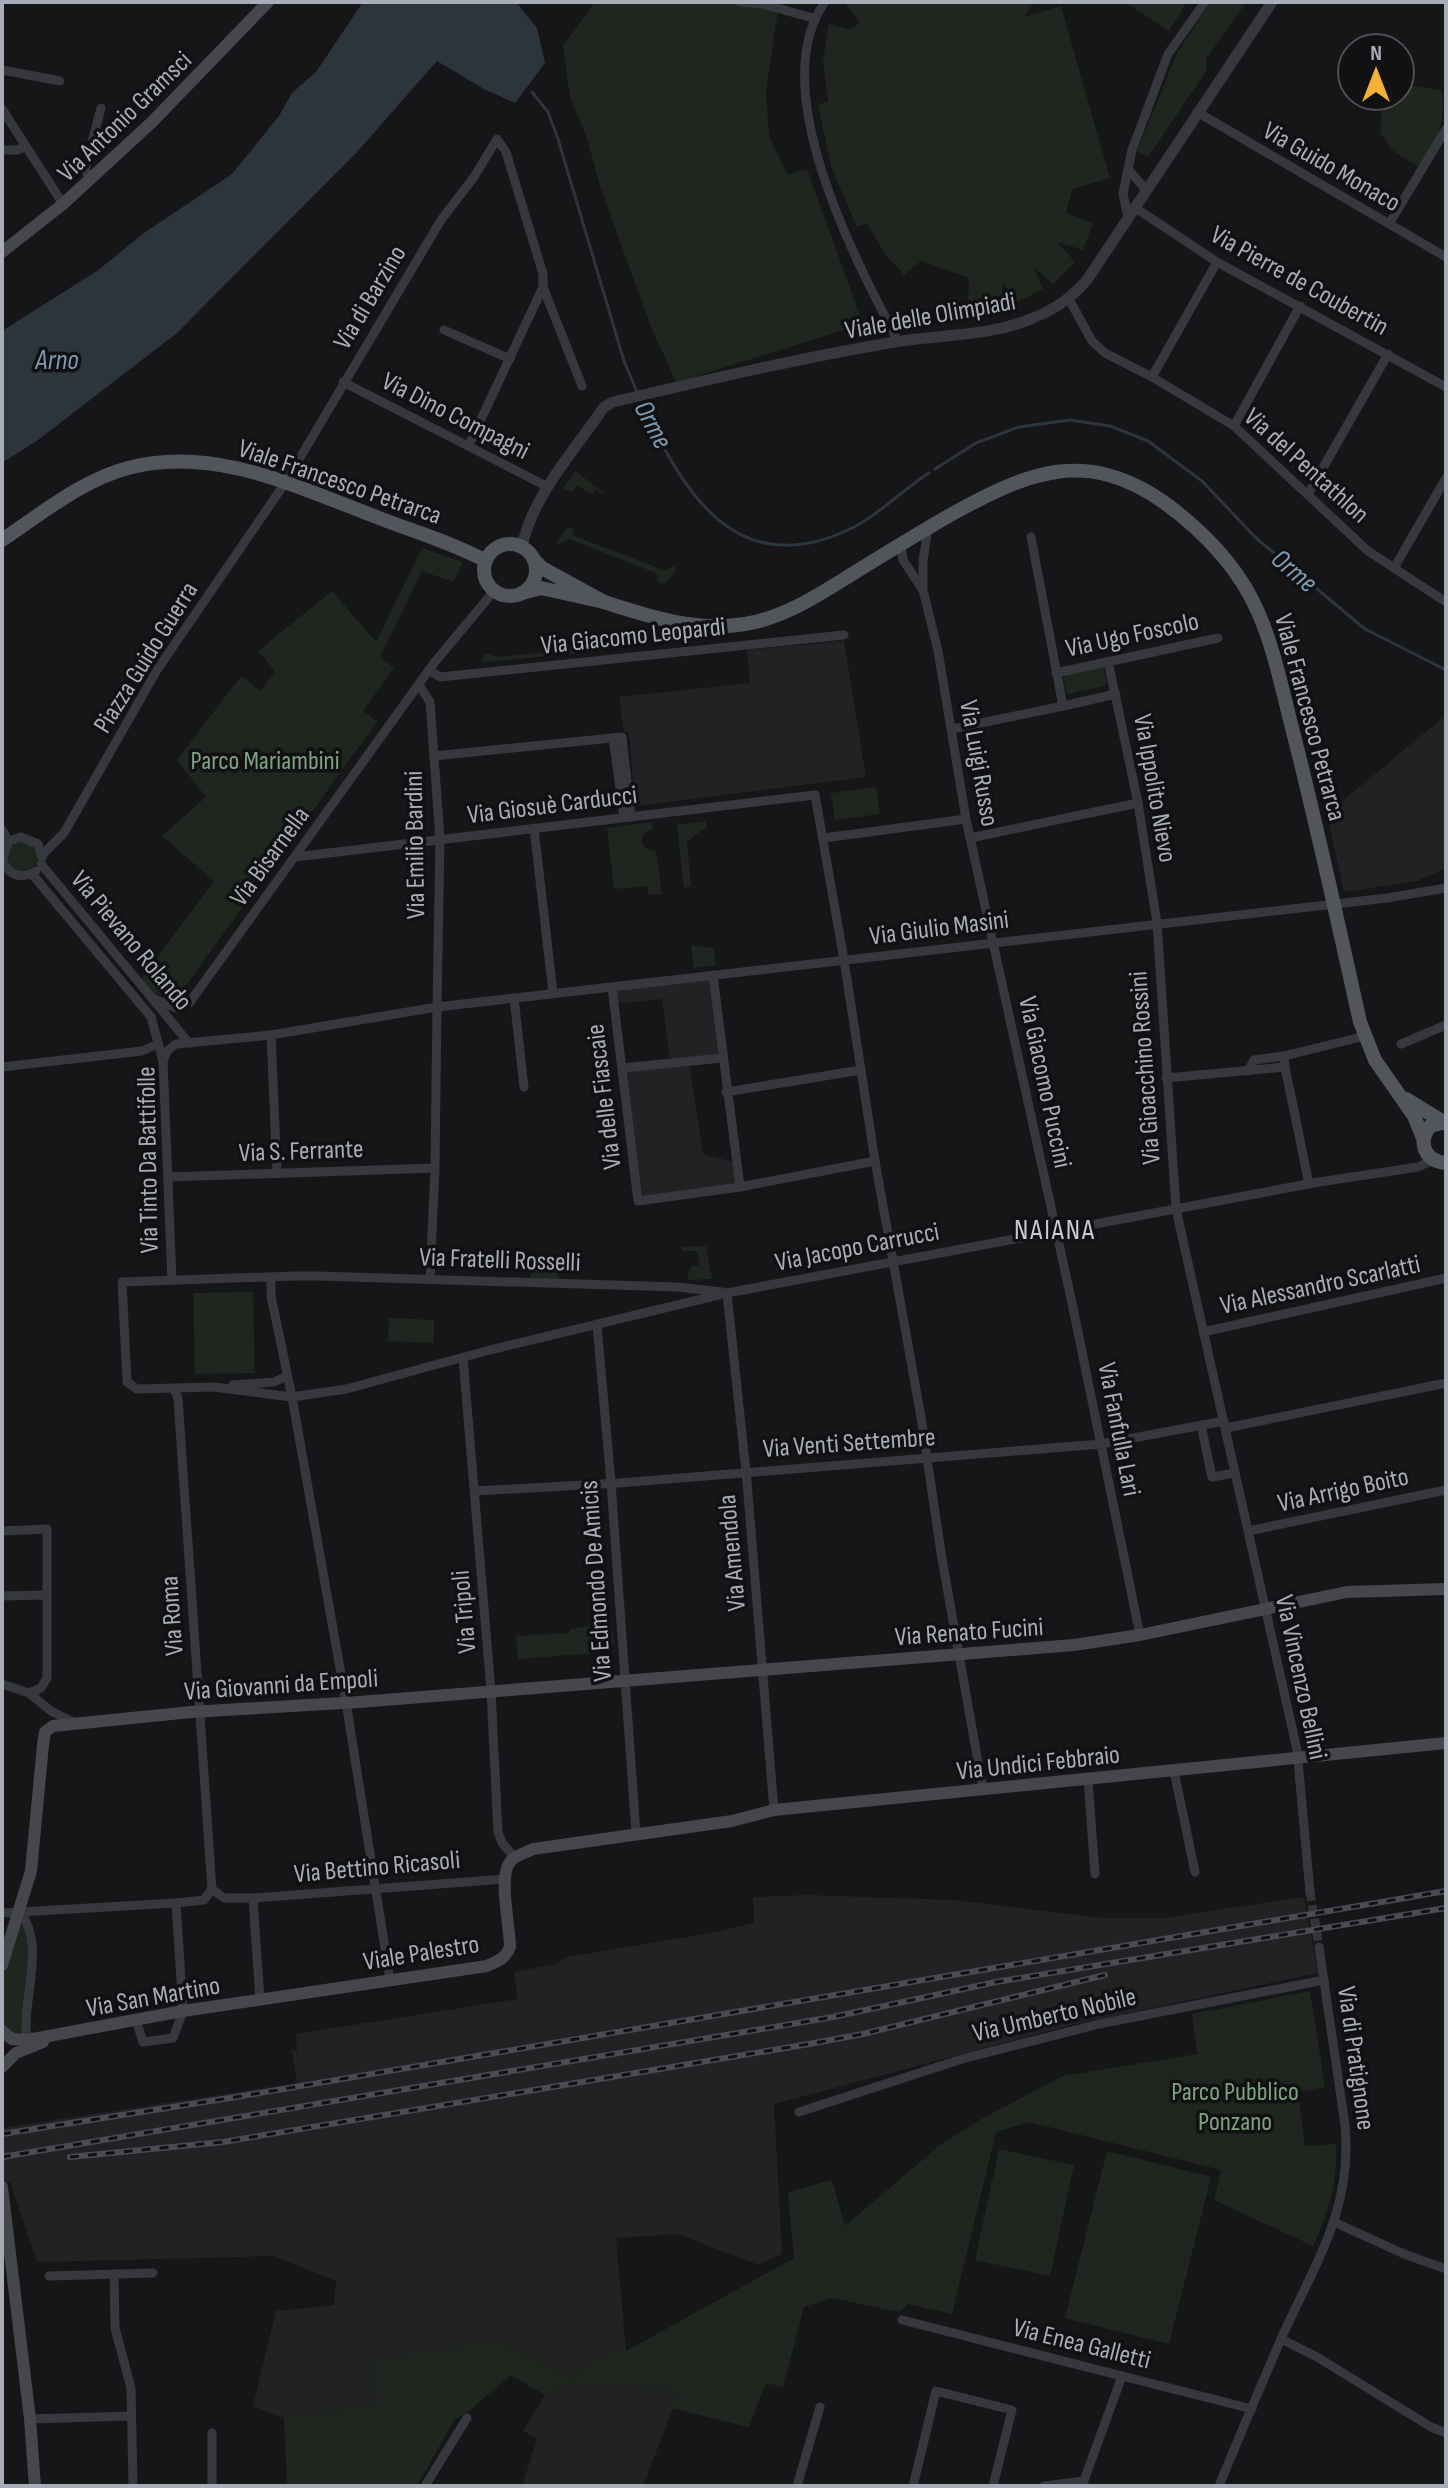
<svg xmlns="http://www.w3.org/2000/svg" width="1448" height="2488" viewBox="0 0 1448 2488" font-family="'Sofia Sans Condensed',sans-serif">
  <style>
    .built { fill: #222225 }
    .green { fill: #1e261f }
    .water { fill: #2c353c }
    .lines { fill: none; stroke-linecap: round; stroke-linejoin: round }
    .stream { stroke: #2c353c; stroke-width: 3 }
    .minor-tunnel { stroke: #333438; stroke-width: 9; stroke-dasharray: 9 4.5; stroke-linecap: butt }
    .minor { stroke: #37383d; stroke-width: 9 }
    .tertiary { stroke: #37383d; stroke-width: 11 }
    .secondary { stroke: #45474d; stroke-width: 12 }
    .primary { stroke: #53555c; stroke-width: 14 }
    .rail-casing { stroke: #4a4c52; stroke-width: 6 }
    .rail { stroke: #111113; stroke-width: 3; stroke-dasharray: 9; stroke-linecap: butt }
    .labels { text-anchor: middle; stroke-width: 7; stroke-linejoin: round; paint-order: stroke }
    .street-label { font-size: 26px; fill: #a8adb8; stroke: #111113 }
    .park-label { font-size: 26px; fill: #7fa381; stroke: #111113 }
    .water-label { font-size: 28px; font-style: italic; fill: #7f9bb3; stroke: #111113 }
    .neighbourhood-label { font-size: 28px; letter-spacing: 2px; fill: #c9ccd4; stroke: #111113 }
  </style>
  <rect width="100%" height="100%" fill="#161618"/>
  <g class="built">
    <polygon points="844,641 866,777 635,806 629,732 624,732 619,697 750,683 747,650"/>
    <polygon points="1446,715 1446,868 1417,881 1344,892 1327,814"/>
    <polygon points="713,975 722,1058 689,1062 703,1154 737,1163 740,1187 638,1201 622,1068 670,1063 662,999 614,1004 612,987"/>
    <polygon points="808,1895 952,1900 1103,1918 1164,1918 1304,1897 1318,1973 1071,2025 774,2104 782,2254 759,2265 678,2234 616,2238 626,2351 596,2357 580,2371 563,2375 502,2343 471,2344 373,2360 380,2405 284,2418 253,2406 276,2311 334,2305 336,2281 274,2256 37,2262 10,2182 2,2182 2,2128 297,2083 292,2049 297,2052 296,2034 518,1999 514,1972 555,1964 566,1957 716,1932 754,1923 753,1897"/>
    <polygon points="568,2382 680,2390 643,2486 522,2486 537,2439 523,2431 545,2395"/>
  </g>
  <g class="green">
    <polygon points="595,2 740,2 778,9 766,91 769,136 788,175 807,169 863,324 697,376 691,383 678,386 651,327 601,189 586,135 570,97 563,46"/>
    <polygon points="850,2 1034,2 1024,17 1061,6 1110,178 1072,189 1066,213 1093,223 1083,250 1057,242 1075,262 1053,284 1034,267 1043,289 1015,303 1003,282 1002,308 968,306 969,278 921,261 904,275 885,254 867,223 857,227 831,167 818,104 828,102 823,61 829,24 850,30 860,23 846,5"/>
    <polygon points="1125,2 1187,2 1169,31"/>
    <polygon points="1211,2 1253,2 1245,4 1206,59 1207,70 1148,157 1137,151 1177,53"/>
    <path d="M1400,84L1441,90C1448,117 1435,146 1420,168L1392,150L1380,133L1384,96H1400Z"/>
    <polygon points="575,471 607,495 595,490 592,494 577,486 572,492 563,488"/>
    <polygon points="572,527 574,536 664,570 675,566 676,570 667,582 662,584 658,581 656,573 569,539 557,545 557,541 567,528"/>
    <polygon points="422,548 463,562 453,582 422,571 380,657 394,668 363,711 377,722 181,992 155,995 141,979 214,881 162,836 206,797 177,760 241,676 260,691 275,671 258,651 332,591 376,642"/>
    <polygon points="597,640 605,641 609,647 601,651 483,662 482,660 485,653 497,657 592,648"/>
    <polygon points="1103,667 1107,684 1104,686 1070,694 1066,692 1063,678 1066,675"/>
    <polygon points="876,787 880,814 835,820 831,793"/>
    <polygon points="706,821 707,827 687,841 691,886 684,888 677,825"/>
    <polygon points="652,822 653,829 644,833 641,842 647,849 656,851 662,894 648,895 647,886 614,889 607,828"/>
    <circle cx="22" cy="857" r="15"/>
    <polygon points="691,945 713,948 716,965 694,968"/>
    <polygon points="706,1246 712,1279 689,1280 687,1276 691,1266 700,1267 697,1251 682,1251 682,1247"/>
    <polygon points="533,1260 557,1260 560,1283 531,1282 531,1262"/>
    <polygon points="253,1292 255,1373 195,1374 193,1293"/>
    <polygon points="389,1318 434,1320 434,1343 388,1341"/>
    <polygon points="589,1626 590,1630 612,1629 614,1645 597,1647 597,1653 518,1659 516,1636 569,1633 570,1629"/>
    <polygon points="20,1912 31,1931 27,2040 2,2031 2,1965"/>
    <path d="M1310,1991L1325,2087L1298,2092L1305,2146L1336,2144C1338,2181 1329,2212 1313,2246L1214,2200L1221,2170L1029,2122L996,2132L952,2314L908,2304L899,2312L832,2298L804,2307L783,2387L766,2383L749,2427L672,2408L679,2390L568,2382L545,2395L511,2375L469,2411L454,2420L417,2486H287L284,2418L379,2405L372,2360L471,2344L502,2343L563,2375L580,2371L596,2357L626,2351L794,2258L788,2192L832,2180L845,2226L940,2145L983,2118L1063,2076L1197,2054L1192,2014Z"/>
    <polygon points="999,2149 1074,2165 1050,2276 975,2260"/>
    <polygon points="1107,2151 1211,2177 1169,2344 1065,2318"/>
  </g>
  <polygon class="water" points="363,2 516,2 537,28 545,63 515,103 484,89 437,61 357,152 177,333 38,440 2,463 2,331 97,271 144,233 232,174 279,116 292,93 316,72"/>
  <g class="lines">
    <g class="stream">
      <polyline points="532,92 548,112 558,139 624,361 637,392"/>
      <path d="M640,399C682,491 735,584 850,529C879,515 902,490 929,473"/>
      <polyline points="935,469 976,443 1019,427 1070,420 1110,426 1148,441 1202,481 1256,538 1365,629 1446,670"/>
    </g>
    <polyline class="minor-tunnel" points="1310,1892 1319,1947"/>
    <g class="minor">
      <polyline points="740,2 763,4 813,18"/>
      <path d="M825,2C764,87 855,260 898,341"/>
      <polyline points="2,70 60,81"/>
      <polyline points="2,109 63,204"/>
      <polyline points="1197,112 1446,257"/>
      <polyline points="2,150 17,150 25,147"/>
      <polyline points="1128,169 1123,194 1128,217"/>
      <polyline points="90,181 85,169 101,108"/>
      <polyline points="1146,190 1128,169 1132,150 1168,54 1205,2"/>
      <polyline points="1134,207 1217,262 1446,387"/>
      <polyline points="1389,224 1446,129"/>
      <polyline points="1070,301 1092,341 1105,353 1152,377 1234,426 1368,551 1446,602"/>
      <polyline points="444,330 510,359"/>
      <polyline points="1152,377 1217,262"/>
      <polyline points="343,382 548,487"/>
      <polyline points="1234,426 1300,306"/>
      <polyline points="469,445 543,287"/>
      <polyline points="1308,494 1388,354"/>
      <polyline points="901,544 903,560 923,590 938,651 966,819 1072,1303 1140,1635"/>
      <polyline points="1394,568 1446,478"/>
      <polyline points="923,587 923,561 928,528"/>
      <polyline points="1108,661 1138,803 1157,923 1176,1209 1297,1750 1310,1892"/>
      <polyline points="429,670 440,677 844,635"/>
      <polyline points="1056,673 1218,638"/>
      <polyline points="419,685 430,702 440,839 437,1007 1387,898 1446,888"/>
      <polyline points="1063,706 1116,694"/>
      <polyline points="952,729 1063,706 1031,537"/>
      <polyline points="613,738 624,817"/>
      <polyline points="434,756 622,737 631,817"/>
      <polyline points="534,828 553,993"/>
      <polyline points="2,830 9,841"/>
      <polyline points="824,838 966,819"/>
      <polyline points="970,838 1138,803"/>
      <polyline points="42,855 64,833 157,670 285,483 441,220 474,177 497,139 506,152 543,274 543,287 582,386"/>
      <polyline points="295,857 815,795 844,960 875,1161 921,1417 941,1553 983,1790"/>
      <path d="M2,858C7,876 22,880 36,871"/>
      <polyline points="2,859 9,841 21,837 38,844 42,858"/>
      <polyline points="41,864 189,1043"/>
      <polyline points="32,874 151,1017 163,1061"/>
      <polyline points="713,975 740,1187"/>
      <polyline points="612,987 638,1201 740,1187 875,1161"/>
      <polyline points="514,998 524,1087"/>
      <polyline points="154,999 176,1008 190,1002 434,663 494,591"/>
      <polyline points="1401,1044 1446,1025"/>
      <polyline points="2,1067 142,1051 158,1044"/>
      <polyline points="1285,1067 1309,1184"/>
      <polyline points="622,1068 722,1058"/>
      <polyline points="1248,1071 1254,1060 1284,1056"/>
      <polyline points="1166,1078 1285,1067 1284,1056 1365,1036"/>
      <polyline points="726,1092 861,1070"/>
      <polyline points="277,1173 271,1035 437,1007 435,1168 430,1278"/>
      <polyline points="169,1177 435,1168"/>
      <polyline points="271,1277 271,1296 292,1397 214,1387 137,1389 127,1382 122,1282 295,1276 318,1276 677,1287 722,1292"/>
      <polyline points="172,1280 163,1061 168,1050 176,1044 271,1035"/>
      <polyline points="727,1293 747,1482 774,1810"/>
      <polyline points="597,1325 611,1483 636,1833"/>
      <polyline points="1203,1332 1446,1278"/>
      <polyline points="463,1358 491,1691 498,1832 502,1843 515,1858"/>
      <polyline points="233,1385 274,1382 287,1376"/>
      <polyline points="174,1388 178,1399 212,1889"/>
      <polyline points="1201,1425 1212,1477 1234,1473"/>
      <polyline points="1226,1428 1446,1383"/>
      <polyline points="475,1491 619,1483 1101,1444 1224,1421"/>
      <polyline points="2,1531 47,1529 47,1678 41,1688 29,1693"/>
      <polyline points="1248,1531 1446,1490"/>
      <polyline points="2,1596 47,1595"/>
      <polyline points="2,1684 29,1693 51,1711 73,1722"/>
      <polyline points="1174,1771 1195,1872"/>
      <polyline points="1088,1780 1095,1874"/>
      <polyline points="212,1889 224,1898 253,1898 505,1879"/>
      <polyline points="253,1898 260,2000"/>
      <path d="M20,1912C47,1945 21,2000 27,2040"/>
      <polyline points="2,1913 176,1903"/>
      <polyline points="390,1980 346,1702 292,1397 346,1389 490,1350 727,1293 1319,1182 1418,1167 1433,1160"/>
      <polyline points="136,2020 143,2042 173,2038 183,2011 176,1903 204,1900 212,1889"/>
      <polyline points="799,2112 962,2059 1099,2024 1324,1980"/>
      <polyline points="1334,2222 1404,2254 1446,2269"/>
      <polyline points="114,2274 115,2328 131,2388 133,2486"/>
      <polyline points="49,2276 153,2273"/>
      <polyline points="902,2320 1252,2409"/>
      <polyline points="1281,2339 1317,2357 1431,2427 1446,2433"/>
      <polyline points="30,2419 131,2416"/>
      <polyline points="212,2486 212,2433"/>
      <polyline points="425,2486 467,2418"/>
      <polyline points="797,2486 820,2407"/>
      <polyline points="913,2486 936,2391 1012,2410 993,2486"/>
      <polyline points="1044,2486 1084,2481"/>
      <polyline points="1082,2486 1122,2376"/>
      <path d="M1219,2486C1239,2437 1260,2388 1281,2339C1314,2265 1353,2210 1345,2125L1319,1947"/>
    </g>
    <path class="tertiary" d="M522,547C532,496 575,450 604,407L613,402C706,380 800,358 895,342C941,334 989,337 1033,318C1056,309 1071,298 1087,280L1272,2"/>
    <g class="secondary">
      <polyline points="2,252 63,204 152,122 268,2"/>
      <polyline points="2,1965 31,1871 43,1745 45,1732 53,1726 191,1712 359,1702 1074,1645 1140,1635 1347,1592 1446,1589"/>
      <path d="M2,2031L12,2039L27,2040L183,2011L487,1966C498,1961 506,1958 510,1947C510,1926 498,1877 510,1862C515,1855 526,1853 533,1849L732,1821L774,1810L1446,1743"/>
      <polyline points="2,2067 16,2053 43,2042"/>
      <polyline points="2,2187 30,2419 35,2486"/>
    </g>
    <g class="primary">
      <path d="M2,540C41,514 82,480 128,468C215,445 299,488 379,518C415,532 453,543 486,561"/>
      <circle cx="510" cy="570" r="26"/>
      <polyline points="522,593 541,588 604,602 542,568 534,560"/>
      <path d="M604,602C650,617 696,632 745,624C783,618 817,596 849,576C883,555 917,534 952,514C1028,472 1087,447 1165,503C1203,531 1239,568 1258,612C1274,648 1282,689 1292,728C1317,825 1338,923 1360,1022L1375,1060L1414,1116L1423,1138"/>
      <polyline points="1406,1099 1442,1121"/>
      <path d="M1446,1122L1430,1126C1417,1143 1425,1161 1446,1163"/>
    </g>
    <g class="rail-casing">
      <g id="rail">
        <polyline points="2,2134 236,2097 1446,1891"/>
        <polyline points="2,2157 833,2017 996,1982 1446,1908"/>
        <polyline points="70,2157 223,2142 809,2044 863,2034 1105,1975"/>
      </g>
    </g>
    <use href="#rail" class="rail"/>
  </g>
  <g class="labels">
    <g class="street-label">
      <text transform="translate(124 116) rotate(-44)" y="9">Via Antonio Gramsci</text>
      <text transform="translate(1332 166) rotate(30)" y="9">Via Guido Monaco</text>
      <text transform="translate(1300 280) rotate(29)" y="9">Via Pierre de Coubertin</text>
      <text transform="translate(369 297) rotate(-59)" y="9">Via di Barzino</text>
      <text transform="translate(930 315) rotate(-10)" y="9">Viale delle Olimpiadi</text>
      <text transform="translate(456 415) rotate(27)" y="9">Via Dino Compagni</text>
      <text transform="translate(1307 465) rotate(42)" y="9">Via del Pentathlon</text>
      <text transform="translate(340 481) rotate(19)" y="9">Viale Francesco Petrarca</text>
      <text transform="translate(1132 634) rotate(-12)" y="9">Via Ugo Foscolo</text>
      <text transform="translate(633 635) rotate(-6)" y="9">Via Giacomo Leopardi</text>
      <text transform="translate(145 657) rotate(-58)" y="9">Piazza Guido Guerra</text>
      <text transform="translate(1311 717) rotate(75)" y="9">Viale Francesco Petrarca</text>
      <text transform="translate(980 763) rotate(80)" y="9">Via Luigi Russo</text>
      <text transform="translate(1156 788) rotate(80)" y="9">Via Ippolito Nievo</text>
      <text transform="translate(552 804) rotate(-7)" y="9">Via Giosuè Carducci</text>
      <text transform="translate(414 845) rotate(-91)" y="9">Via Emilio Bardini</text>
      <text transform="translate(269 856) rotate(-54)" y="9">Via Bisarnella</text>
      <text transform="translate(939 927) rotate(-7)" y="9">Via Giulio Masini</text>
      <text transform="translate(132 940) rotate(50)" y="9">Via Pievano Rolando</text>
      <text transform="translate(1144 1068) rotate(-94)" y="9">Via Gioacchino Rossini</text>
      <text transform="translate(1046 1082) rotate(78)" y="9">Via Giacomo Puccini</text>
      <text transform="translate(603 1097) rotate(-97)" y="9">Via delle Fiascaie</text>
      <text transform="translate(301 1150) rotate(-2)" y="9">Via S. Ferrante</text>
      <text transform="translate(147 1160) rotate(-91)" y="9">Via Tinto Da Battifolle</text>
      <text transform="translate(857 1246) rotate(-11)" y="9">Via Jacopo Carrucci</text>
      <text transform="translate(500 1259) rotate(2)" y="9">Via Fratelli Rosselli</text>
      <text transform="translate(1320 1284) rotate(-12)" y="9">Via Alessandro Scarlatti</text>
      <text transform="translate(1120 1429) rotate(79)" y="9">Via Fanfulla Lari</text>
      <text transform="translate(849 1442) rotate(-4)" y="9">Via Venti Settembre</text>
      <text transform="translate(1343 1489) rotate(-12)" y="9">Via Arrigo Boito</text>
      <text transform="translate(731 1553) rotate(-95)" y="9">Via Amendola</text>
      <text transform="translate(595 1581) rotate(-94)" y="9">Via Edmondo De Amicis</text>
      <text transform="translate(463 1612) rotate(-95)" y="9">Via Tripoli</text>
      <text transform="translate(171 1616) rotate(-94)" y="9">Via Roma</text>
      <text transform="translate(969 1631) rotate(-4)" y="9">Via Renato Fucini</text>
      <text transform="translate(1302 1677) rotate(78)" y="9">Via Vincenzo Bellini</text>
      <text transform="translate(281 1684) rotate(-4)" y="9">Via Giovanni da Empoli</text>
      <text transform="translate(1038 1762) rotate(-6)" y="9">Via Undici Febbraio</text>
      <text transform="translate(377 1866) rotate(-5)" y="9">Via Bettino Ricasoli</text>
      <text transform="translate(421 1952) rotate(-9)" y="9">Viale Palestro</text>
      <text transform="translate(153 1996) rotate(-10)" y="9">Via San Martino</text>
      <text transform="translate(1054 2014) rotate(-13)" y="9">Via Umberto Nobile</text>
      <text transform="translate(1357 2058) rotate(82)" y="9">Via di Pratignone</text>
      <text transform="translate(1082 2343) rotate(14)" y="9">Via Enea Galletti</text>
    </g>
    <g class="park-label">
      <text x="265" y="769">Parco Mariambini</text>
      <text x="1235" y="2100">Parco Pubblico<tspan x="1235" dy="30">Ponzano</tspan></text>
    </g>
    <g class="water-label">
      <text x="57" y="369">Arno</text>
      <text transform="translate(654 424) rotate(62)" y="10">Orme</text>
      <text transform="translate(1295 570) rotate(40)" y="10">Orme</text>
    </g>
    <g class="neighbourhood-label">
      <text x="1055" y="1239">NAIANA</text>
    </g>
  </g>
  <rect width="1448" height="2488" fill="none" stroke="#a8adb8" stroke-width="8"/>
  <g transform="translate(1376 72)"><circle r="38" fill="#111113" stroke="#4d4f55" stroke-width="2"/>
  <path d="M0-6L14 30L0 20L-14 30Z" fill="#f2b134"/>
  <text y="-12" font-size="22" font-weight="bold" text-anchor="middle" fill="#a8adb8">N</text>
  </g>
</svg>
